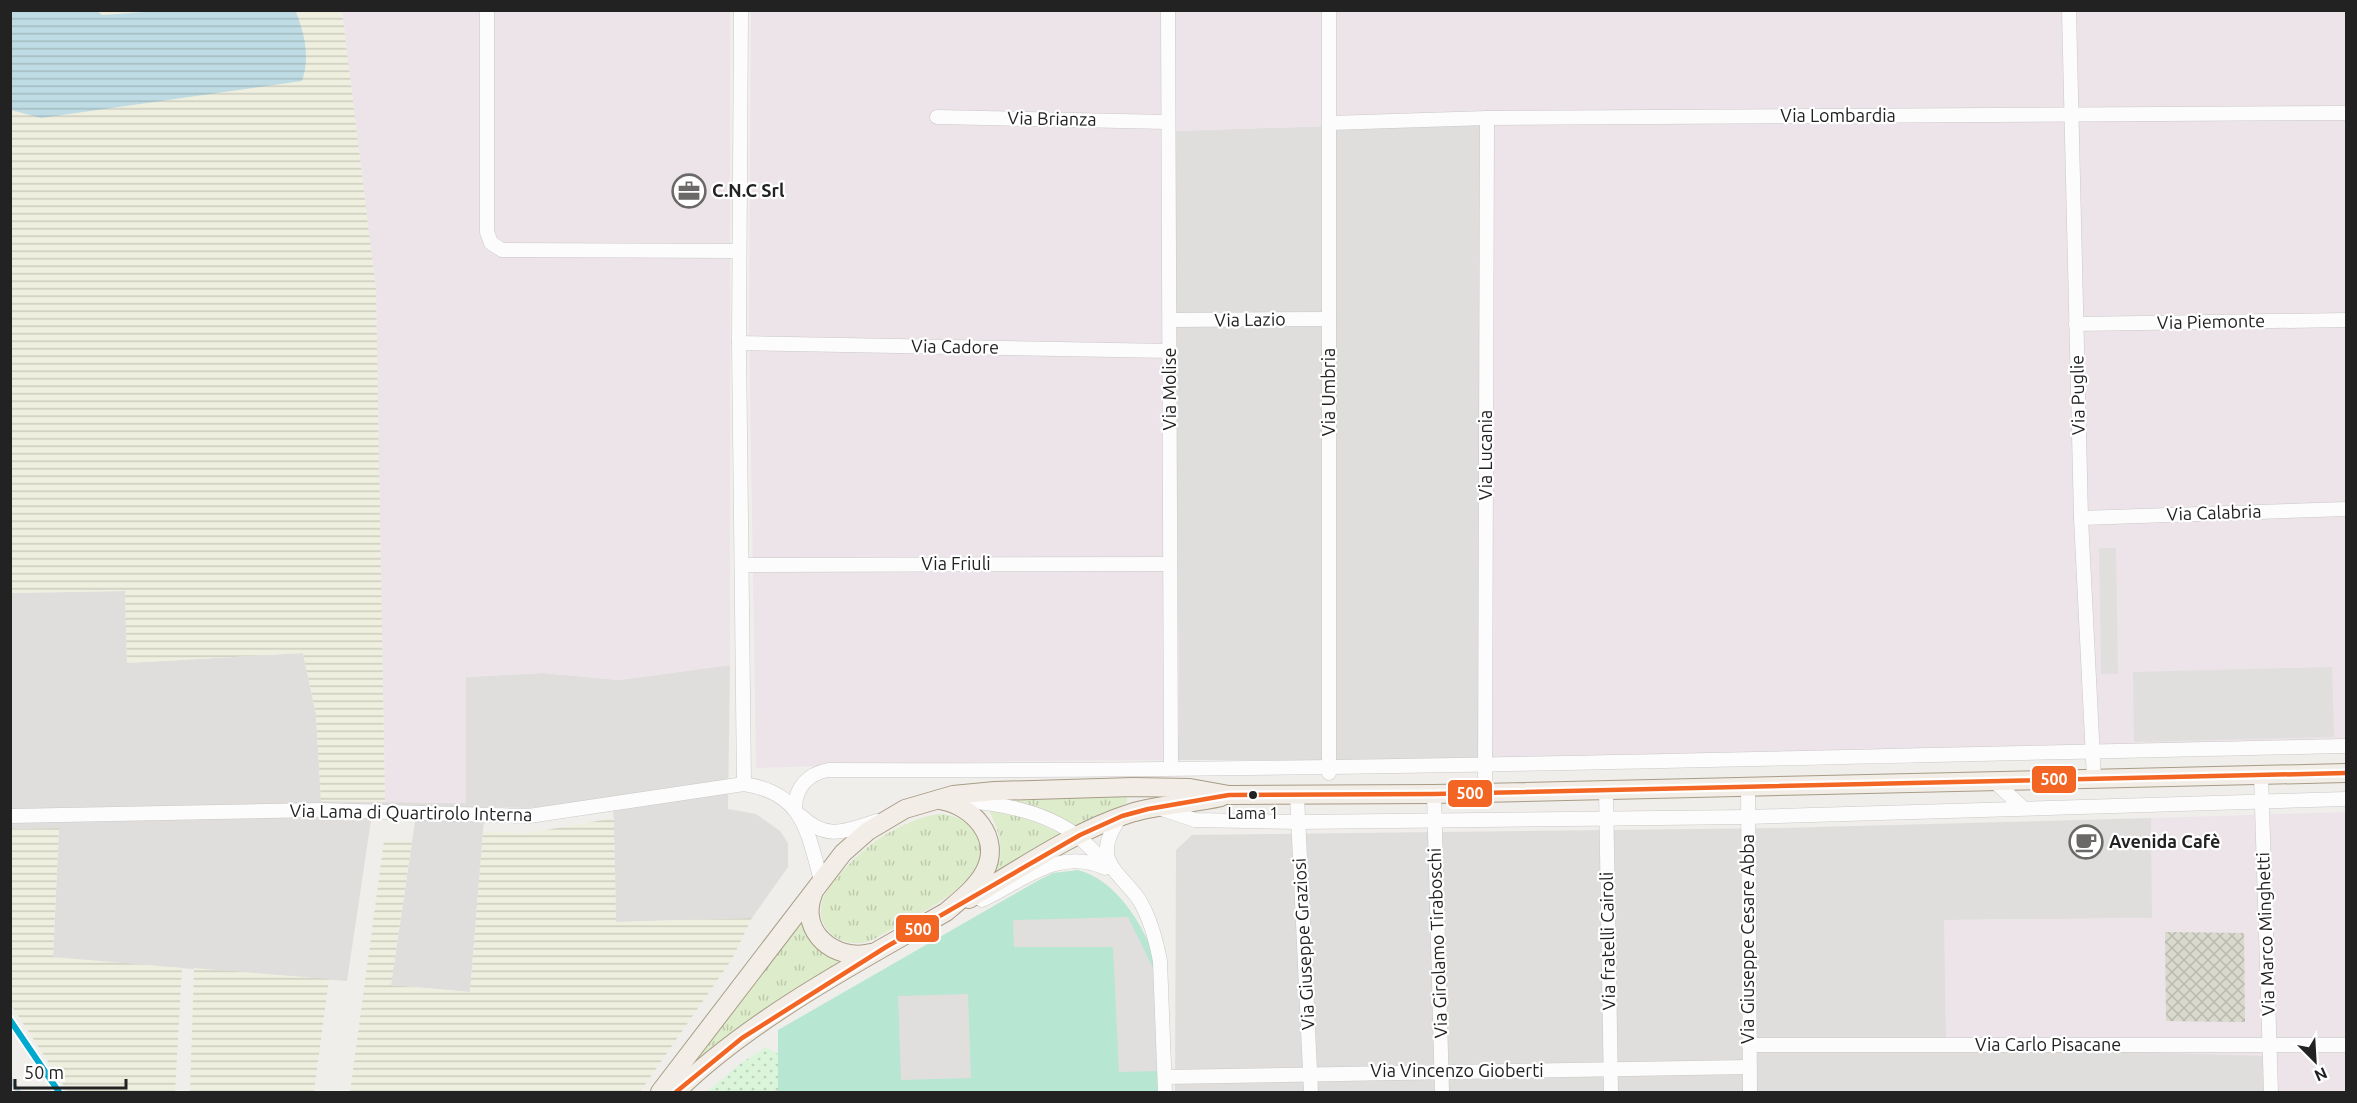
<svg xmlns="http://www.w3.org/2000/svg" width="2357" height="1103" viewBox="0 0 2357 1103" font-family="Ubuntu,sans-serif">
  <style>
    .residential { fill: #dfdedc }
    .industrial { fill: #ede4e9 }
    .construction { fill: url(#construction-cross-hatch) }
    .farmland { fill: url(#farmland-rules) }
    .grass { fill: url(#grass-tufts) }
    .park { fill: url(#park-dots) }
    .pitch { fill: #b7e6d2 }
    .parking { fill: #e0dfde }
    .water { fill: url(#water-rules) }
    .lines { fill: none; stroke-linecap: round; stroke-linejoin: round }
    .stream { stroke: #bfdbe3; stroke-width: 4.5 }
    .minor-casing { stroke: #c9c8c7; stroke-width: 15 }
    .major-casing { stroke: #a79c86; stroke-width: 20 }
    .minor { stroke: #fdfcfc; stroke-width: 14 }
    .major { stroke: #f3ede7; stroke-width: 18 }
    .bus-1-casing { stroke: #fff; stroke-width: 9 }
    .bus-1 { stroke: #f26522; stroke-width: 4.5 }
    .rail-1-casing { stroke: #fff; stroke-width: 10 }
    .rail-1 { stroke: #00a9ce; stroke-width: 6 }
    .bus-dot { fill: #222; stroke: #fff; stroke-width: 2 }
    .labels { text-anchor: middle; stroke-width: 4.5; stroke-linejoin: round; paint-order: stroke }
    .bus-label { font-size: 16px; fill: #222; stroke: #fff }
    .street-label { font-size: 18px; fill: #222; stroke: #fff }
    .poi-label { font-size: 18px; font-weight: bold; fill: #222; stroke: #fff; text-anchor: start }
    .line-badge { stroke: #fff; stroke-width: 2 }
    .badge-label { font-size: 16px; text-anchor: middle; font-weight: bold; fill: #fff }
  </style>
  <defs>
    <pattern id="construction-cross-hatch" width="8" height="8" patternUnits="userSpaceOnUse" patternTransform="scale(1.5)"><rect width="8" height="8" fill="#d9d9cd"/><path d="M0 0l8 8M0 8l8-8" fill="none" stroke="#babab0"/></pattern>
    <pattern id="farmland-rules" width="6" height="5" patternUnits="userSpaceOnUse" patternTransform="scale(1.5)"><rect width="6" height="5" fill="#efefdf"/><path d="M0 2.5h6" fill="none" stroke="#cdcdbf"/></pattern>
    <pattern id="grass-tufts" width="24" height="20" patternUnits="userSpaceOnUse" patternTransform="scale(1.5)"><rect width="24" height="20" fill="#ddeccb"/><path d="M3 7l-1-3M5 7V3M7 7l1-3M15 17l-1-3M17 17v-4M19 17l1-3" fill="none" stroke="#bdcaae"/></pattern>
    <pattern id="park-dots" width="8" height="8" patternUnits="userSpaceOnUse" patternTransform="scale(1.5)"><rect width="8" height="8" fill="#daf5da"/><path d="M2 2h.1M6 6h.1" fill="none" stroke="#bbd2bb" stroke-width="1.8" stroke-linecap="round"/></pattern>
    <pattern id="water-rules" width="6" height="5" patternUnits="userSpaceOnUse" patternTransform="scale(1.5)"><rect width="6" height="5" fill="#bfdbe3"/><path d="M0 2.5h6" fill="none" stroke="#a4bcc2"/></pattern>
  </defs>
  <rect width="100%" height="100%" fill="#f0eeeb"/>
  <g class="residential">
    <polygon points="1486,121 1492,760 1175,760 1179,732 1174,131"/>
    <polygon points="125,591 127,663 303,653 316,714 321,801 466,803 466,677 543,673 619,680 730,665 728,809 756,814 780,831 788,843 788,867 752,918 616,922 613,798 528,808 485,807 470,992 391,985 417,808 373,807 347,981 53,958 59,828 11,829 10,593"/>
    <polygon points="2151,818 2153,918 1944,920 2264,1056 2267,1092 1175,1092 1176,850 1192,835 1780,828"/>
  </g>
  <g class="industrial">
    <polygon points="342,11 730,11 730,665 619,680 543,673 466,677 466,803 385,802 376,290"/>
    <polygon points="751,11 2346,11 2346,744 1492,760 1486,121 1174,131 1179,732 1175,760 1018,761 756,768 749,327"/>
    <polygon points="2346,812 2346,1092 2267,1092 2264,1056 1946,1046 1944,920 2152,918 2151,818"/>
  </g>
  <polygon class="construction" points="2165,932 2244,933 2245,1022 2166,1021"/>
  <g class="farmland">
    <polygon points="10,11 342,11 376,290 385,802 321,801 316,714 303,653 127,663 125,591 11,593"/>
    <polygon points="614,818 616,922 752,918 732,959 640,1092 350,1092 384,841 412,841 391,985 470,992 483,832 529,833"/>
    <polygon points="59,828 53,957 182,968 175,1092 68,1092 11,1005 11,829"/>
    <polygon points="194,968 329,979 314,1092 190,1092"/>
  </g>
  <g class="grass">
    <polygon points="1018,797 1127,797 1127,803 1079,827 1016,802"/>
    <path d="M989,810L1027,818L1066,836L993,875C1006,850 1000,834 989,810Z"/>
    <path d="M937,814C955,815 968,819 977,837C999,881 908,919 878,937C852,953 814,936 822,902C824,892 835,880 842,872C869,842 897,823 937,814Z"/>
    <path d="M800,920C810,944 822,956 847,963L686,1069Z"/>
  </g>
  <polygon class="park" points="766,1047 778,1054 778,1092 707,1092 740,1064"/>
  <path class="pitch" d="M1078,870C1116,880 1142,923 1155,958L1159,1092H778V1030L1039,880L1053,873Z"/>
  <g class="parking">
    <polygon points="2099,548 2116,548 2118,674 2101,674"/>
    <polygon points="2332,667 2334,737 2134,742 2133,672"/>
    <polygon points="1128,917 1159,980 1159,1071 1119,1072 1113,947 1014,947 1013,920"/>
    <polygon points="968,994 971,1078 901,1080 898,996"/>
  </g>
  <path class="water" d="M96,10L102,15L174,10L296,12C305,35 310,57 302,81L41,118L11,110V11Z"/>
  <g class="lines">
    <polyline class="stream" points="10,1079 19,1092"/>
    <g class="minor-casing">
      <g id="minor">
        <polyline points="487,10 487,232 491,243 502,250 739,251"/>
        <polyline points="741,10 739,343 744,784"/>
        <polyline points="1168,10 1171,768"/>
        <polyline points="1329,10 1329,773"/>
        <polyline points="2069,10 2081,518 2094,779"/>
        <polyline points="937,117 1167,122"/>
        <polyline points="1330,123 1487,118 2346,113"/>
        <polyline points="1171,320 1329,319"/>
        <polyline points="2076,324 2346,320"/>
        <polyline points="739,343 1170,351"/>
        <polyline points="2081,518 2346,509"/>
        <polyline points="742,565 1170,564"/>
        <polyline points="2261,775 2271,1092"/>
        <polyline points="1994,781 2022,807"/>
        <polyline points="1748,786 1750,1092"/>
        <polyline points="1606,790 1611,1092"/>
        <polyline points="1485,793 1487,118"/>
        <polyline points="1434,794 1442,1092"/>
        <polyline points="1297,795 1311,1092"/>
        <path d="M960,801C1001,803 1046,811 1080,838C1090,847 1100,858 1110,867"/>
        <path d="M795,807C796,787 808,774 828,770C1334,772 1840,756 2346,746"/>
        <polyline points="1159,808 1195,820 1298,822 1748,817 2346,799"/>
        <path d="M10,816L320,810L529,816L744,784C803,793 807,830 821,880"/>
        <path d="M801,816C827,841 846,831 877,821"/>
        <path d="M1120,817C1114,827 1106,839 1107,852C1108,871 1132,886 1141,903C1151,921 1156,940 1160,961L1165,1092"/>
        <path d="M982,900C1024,880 1059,847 1105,868"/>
        <polyline points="1749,1045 2346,1045"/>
        <polyline points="1165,1077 1749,1067"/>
      </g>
    </g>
    <g class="major-casing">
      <g id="major">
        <path d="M813,894C798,932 835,962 871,953"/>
        <path d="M969,899C1020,869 1074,831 1131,813C1160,804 1192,804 1221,797"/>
        <polyline points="660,1092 843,853 868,831 905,809 953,795 995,791 1133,787 1190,788 1229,795 1434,794 2346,773"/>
        <path d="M676,1092C749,1020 856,963 946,912C960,900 976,888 985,871C1002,837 972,805 940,800"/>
      </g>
    </g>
    <use href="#minor" class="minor"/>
    <use href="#major" class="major"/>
    <g class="bus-1-casing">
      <polyline id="bus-1" points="676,1092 742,1038 886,947 1080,835 1122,816 1148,809 1229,795 1434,794 2346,773"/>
    </g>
    <use href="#bus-1" class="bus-1"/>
    <g class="rail-1-casing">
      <polyline id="rail-1" points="10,1020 59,1092"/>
    </g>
    <use href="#rail-1" class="rail-1"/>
  </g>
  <defs>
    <g id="office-ring" transform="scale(1.725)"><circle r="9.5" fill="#fff" stroke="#6a6968" stroke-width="1.5"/><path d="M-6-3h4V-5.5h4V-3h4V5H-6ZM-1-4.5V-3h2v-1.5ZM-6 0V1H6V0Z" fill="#6a6968"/></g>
    <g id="cafe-ring" transform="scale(1.725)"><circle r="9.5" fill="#fff" stroke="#6a6968" stroke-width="1.5"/><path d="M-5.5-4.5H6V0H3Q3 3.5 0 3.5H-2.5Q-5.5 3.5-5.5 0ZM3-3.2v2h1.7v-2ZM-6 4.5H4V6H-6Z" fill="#6a6968"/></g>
  </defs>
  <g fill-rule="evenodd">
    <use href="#office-ring" x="689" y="191"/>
    <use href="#cafe-ring" x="2086" y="842"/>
  </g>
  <circle class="bus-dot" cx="1253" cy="795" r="5"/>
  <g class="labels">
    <g class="bus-label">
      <text x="1253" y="819">Lama 1</text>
    </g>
    <g class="street-label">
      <text x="1838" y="122">Via Lombardia</text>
      <text transform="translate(1052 119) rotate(1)" y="6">Via Brianza</text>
      <text transform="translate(1250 320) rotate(-1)" y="6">Via Lazio</text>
      <text transform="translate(2211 322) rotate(-1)" y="6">Via Piemonte</text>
      <text transform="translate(955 347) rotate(1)" y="6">Via Cadore</text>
      <text transform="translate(1170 389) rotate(-90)" y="6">Via Molise</text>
      <text transform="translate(1329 392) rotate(-90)" y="6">Via Umbria</text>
      <text transform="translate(2078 395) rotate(-91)" y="6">Via Puglie</text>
      <text transform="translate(1486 455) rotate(-90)" y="6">Via Lucania</text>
      <text transform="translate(2214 513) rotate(-2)" y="6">Via Calabria</text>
      <text x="956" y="570">Via Friuli</text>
      <text transform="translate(411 813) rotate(1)" y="6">Via Lama di Quartirolo Interna</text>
      <text transform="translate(2266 934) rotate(-92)" y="6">Via Marco Minghetti</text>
      <text transform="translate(1748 939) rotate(-90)" y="6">Via Giuseppe Cesare Abba</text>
      <text transform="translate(1608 941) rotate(-91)" y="6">Via fratelli Cairoli</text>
      <text transform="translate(1438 943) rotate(-92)" y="6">Via Girolamo Tiraboschi</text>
      <text transform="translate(1304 944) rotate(-93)" y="6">Via Giuseppe Graziosi</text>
      <text x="2048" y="1051">Via Carlo Pisacane</text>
      <text x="1457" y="1077">Via Vincenzo Gioberti</text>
    </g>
    <g class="poi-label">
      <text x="712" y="197">C.N.C Srl</text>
      <text x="2109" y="848">Avenida Cafè</text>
    </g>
  </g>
  <g class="line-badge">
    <rect x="2031" y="765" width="46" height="29" rx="6" fill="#f26522"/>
    <rect x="1447" y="779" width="46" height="29" rx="6" fill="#f26522"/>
    <rect x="895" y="914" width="45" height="29" rx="6" fill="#f26522"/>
  </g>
  <g class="badge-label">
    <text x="2054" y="785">500</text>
    <text x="1470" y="799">500</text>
    <text x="918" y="935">500</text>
  </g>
  <rect width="2357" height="1103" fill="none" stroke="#222222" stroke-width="24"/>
  <g transform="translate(2315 1061) rotate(156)" stroke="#ffffff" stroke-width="4.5" paint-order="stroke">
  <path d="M0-4.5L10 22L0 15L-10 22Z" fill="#222222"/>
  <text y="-9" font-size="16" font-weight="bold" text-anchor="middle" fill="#222222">N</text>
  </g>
  <path d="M15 1079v9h111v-9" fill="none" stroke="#222222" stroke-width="3"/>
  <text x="24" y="1079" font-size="18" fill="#222222" stroke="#ffffff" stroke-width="4.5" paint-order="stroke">50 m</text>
</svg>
